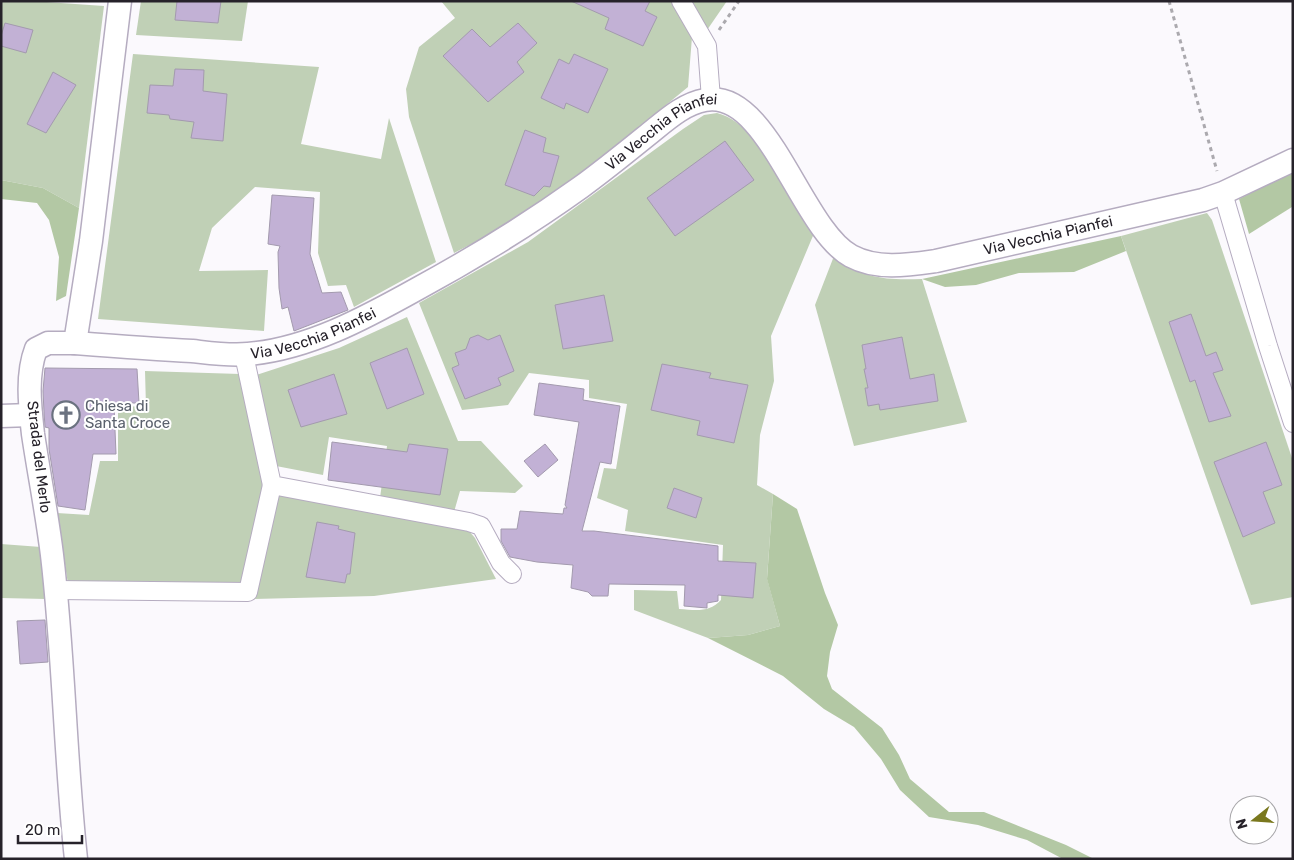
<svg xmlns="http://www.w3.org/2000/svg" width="1294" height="860" viewBox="0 0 1294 860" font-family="Rubik,sans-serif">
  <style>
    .green { fill: #c0d0b6 }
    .forest { fill: #b3c8a4 }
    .building { fill: #c2b1d5; stroke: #a39aae }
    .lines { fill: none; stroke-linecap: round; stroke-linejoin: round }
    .minor-casing { stroke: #b5acc0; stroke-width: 20 }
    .tertiary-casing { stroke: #b5acc0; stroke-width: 25 }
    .path { stroke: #aba9ae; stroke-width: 3; stroke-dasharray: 4 4; stroke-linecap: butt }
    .minor { stroke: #fff; stroke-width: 18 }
    .tertiary { stroke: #fff; stroke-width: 22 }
    .labels { text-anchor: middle; stroke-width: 4; stroke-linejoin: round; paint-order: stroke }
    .street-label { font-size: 15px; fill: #26222a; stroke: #fff }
    .worship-label { font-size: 15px; fill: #5b616d; stroke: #fff; text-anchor: start }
  </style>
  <rect width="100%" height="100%" fill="#fbf9fd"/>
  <g class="green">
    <polygon points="1,1 32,1 104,6 79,208 43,188 1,180"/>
    <polygon points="141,1 248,1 242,41 136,35"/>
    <polygon points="441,1 672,1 692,37 688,87 600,159 508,225 454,253 409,117 406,89 419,47 455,18"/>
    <polygon points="687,1 727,1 705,33"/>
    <polygon points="133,54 319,67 301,144 381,159 389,118 436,262 354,307 346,285 328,286 318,253 320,192 255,187 212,228 199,271 268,270 264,331 98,319"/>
    <path d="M717,113C732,117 741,125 751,136L815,231L771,336L774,381L760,435L757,485L773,494L767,578L780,626L748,635L708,638L634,610V590L677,591L679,609C696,610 709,613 721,600L723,545L625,531L628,510L597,498L604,468L616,469L627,404L589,398V380L529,373L508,405L462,410L419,303L528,242L683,129L704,115Z"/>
    <polygon points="1207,213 1212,220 1293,461 1293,597 1251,605 1121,236"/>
    <path d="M834,256C866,279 883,280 922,279L967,422L854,446L815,305Z"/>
    <polygon points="407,317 458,441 481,441 523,486 515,493 460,491 454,512 380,498 387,446 329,437 323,475 276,466 253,376 339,348"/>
    <polygon points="145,371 240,374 264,486 244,586 68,584 57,513 89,515 100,461 118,461 118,410 125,410 124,406 146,407"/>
    <polygon points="277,494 469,531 475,538 496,579 374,596 253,599"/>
    <polygon points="1,544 41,547 46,599 1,598"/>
  </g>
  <g class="forest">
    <polygon points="1293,171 1292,207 1249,234 1239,199"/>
    <polygon points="1,180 43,188 79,208 66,296 56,301 59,257 49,220 37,203 1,199"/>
    <polygon points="1121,236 1126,251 1074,272 1019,273 976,285 945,287 922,279"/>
    <polygon points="773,494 797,509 825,593 838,625 830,652 827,676 832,689 882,728 899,755 910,779 949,812 984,812 1066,845 1094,859 1063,859 1027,840 978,825 929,817 900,790 881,759 854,727 824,709 783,676 708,638 748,635 780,626 767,579"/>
  </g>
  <g class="building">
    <polygon points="177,1 221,1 218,23 175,20"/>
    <polygon points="571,1 650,1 645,11 657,17 643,46 605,29 609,18"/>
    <polygon points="5,23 33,30 26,53 1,46 1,36"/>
    <polygon points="518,23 537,43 517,62 524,72 488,102 443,56 472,29 490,47"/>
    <polygon points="574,54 608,69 588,113 566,103 564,109 541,98 559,59 569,64"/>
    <polygon points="175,69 204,70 203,91 227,94 223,141 191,138 194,122 170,119 169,115 147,113 150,85 173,86"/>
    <polygon points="53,72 76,85 46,133 27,124"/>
    <polygon points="525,130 546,138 543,152 559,156 550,187 544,186 534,196 505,185"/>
    <polygon points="725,141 754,180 675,236 647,198"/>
    <polygon points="272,195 314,198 310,254 322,293 341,292 348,310 294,331 288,307 282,309 279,288 278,252 280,246 268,244"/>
    <polygon points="604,295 613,341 563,349 555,305"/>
    <polygon points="1191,314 1206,356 1216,352 1223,370 1213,373 1231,416 1209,422 1195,380 1190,382 1169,322"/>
    <polygon points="478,335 488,340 500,335 514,371 498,378 501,385 465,399 452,368 459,365 455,353 466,349 470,338"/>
    <polygon points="902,337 910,379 934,374 938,401 880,410 879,404 868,406 865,388 868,388 864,369 866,369 862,345"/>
    <polygon points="407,348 424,394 387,409 370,363"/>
    <polygon points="662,364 711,373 709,378 748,385 734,443 697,435 700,421 651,410"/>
    <polygon points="45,368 137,369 139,403 121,403 121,406 114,406 116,454 93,454 85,510 58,506 49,449 49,428 45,427 44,412 43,391"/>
    <polygon points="334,374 347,414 301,427 288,390"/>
    <polygon points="539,383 584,389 583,400 620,406 611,464 600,462 582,531 594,531 718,546 718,561 756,563 753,598 718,595 718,601 707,603 707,608 684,606 685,585 609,584 608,596 592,596 588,592 571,588 573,565 537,562 510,557 501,541 501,529 517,529 520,511 563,514 564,508 567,508 565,505 579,422 534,415"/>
    <polygon points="332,442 407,452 409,444 448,449 440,495 328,480"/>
    <polygon points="1266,442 1282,485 1263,492 1275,523 1243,537 1214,462"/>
    <polygon points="545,444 558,460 538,477 524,461"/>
    <polygon points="674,488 702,498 696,518 667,508"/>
    <polygon points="317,522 339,526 338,529 355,533 350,574 347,574 345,583 306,577"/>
    <polygon points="45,620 48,662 20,664 17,621"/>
  </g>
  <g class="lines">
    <g class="minor-casing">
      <g id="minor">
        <polyline points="681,1 707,46 711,99"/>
        <polyline points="1223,193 1268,346 1293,423"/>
        <polyline points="244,355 272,485 469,522 481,526 501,563 512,574"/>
        <polyline points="56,590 248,592 272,485"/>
      </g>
    </g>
    <g class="tertiary-casing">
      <g id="tertiary">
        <path id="s1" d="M75,343C114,346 153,349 192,351C210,353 230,356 248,354C308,349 365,318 417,289C474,258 528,225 581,187C603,171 624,154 645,137C663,123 682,104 705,100C768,88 801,229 851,256C877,270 908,265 936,261L1203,200L1223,193L1293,160"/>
        <polyline points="1,416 31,415"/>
        <path d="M76,859C65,758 64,656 52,555C47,514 39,474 33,434C30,407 26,375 36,349L48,343H75L91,241L120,1"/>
      </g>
    </g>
    <g class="path">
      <polyline points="1169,1 1217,171"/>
      <polyline points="719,30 739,1"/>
    </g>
    <use href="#minor" class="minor"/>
    <use href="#tertiary" class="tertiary"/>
  </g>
  <defs>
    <g id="church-ring" transform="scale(1.4375)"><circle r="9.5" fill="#fff" stroke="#6b7280" stroke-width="1.5"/><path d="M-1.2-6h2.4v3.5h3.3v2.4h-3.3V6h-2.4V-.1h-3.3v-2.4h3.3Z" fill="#6b7280"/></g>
  </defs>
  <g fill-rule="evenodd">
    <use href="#church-ring" x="66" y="415"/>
  </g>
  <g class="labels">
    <g class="street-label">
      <text dy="5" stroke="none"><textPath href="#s1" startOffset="648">Via Vecchia Pianfei</textPath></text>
      <text dy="5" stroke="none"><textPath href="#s1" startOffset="1126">Via Vecchia Pianfei</textPath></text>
      <text dy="5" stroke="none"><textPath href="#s1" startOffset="242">Via Vecchia Pianfei</textPath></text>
      <text transform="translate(39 457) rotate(83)" y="5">Strada del Merlo</text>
    </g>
    <g class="worship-label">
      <text x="85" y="411">Chiesa di<tspan x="85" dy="17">Santa Croce</tspan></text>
    </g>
  </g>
  <rect width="1294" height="860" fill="none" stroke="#26222a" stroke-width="5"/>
  <g transform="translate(1254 820) rotate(253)"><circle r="24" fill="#ffffff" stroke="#a8a7aa"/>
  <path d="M0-4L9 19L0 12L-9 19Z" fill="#7a781e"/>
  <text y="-8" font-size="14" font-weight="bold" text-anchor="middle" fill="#26222a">N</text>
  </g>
  <path d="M18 835v8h64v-8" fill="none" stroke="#26222a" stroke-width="2.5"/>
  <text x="25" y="835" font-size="15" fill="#26222a" stroke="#ffffff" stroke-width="4" paint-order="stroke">20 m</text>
</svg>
